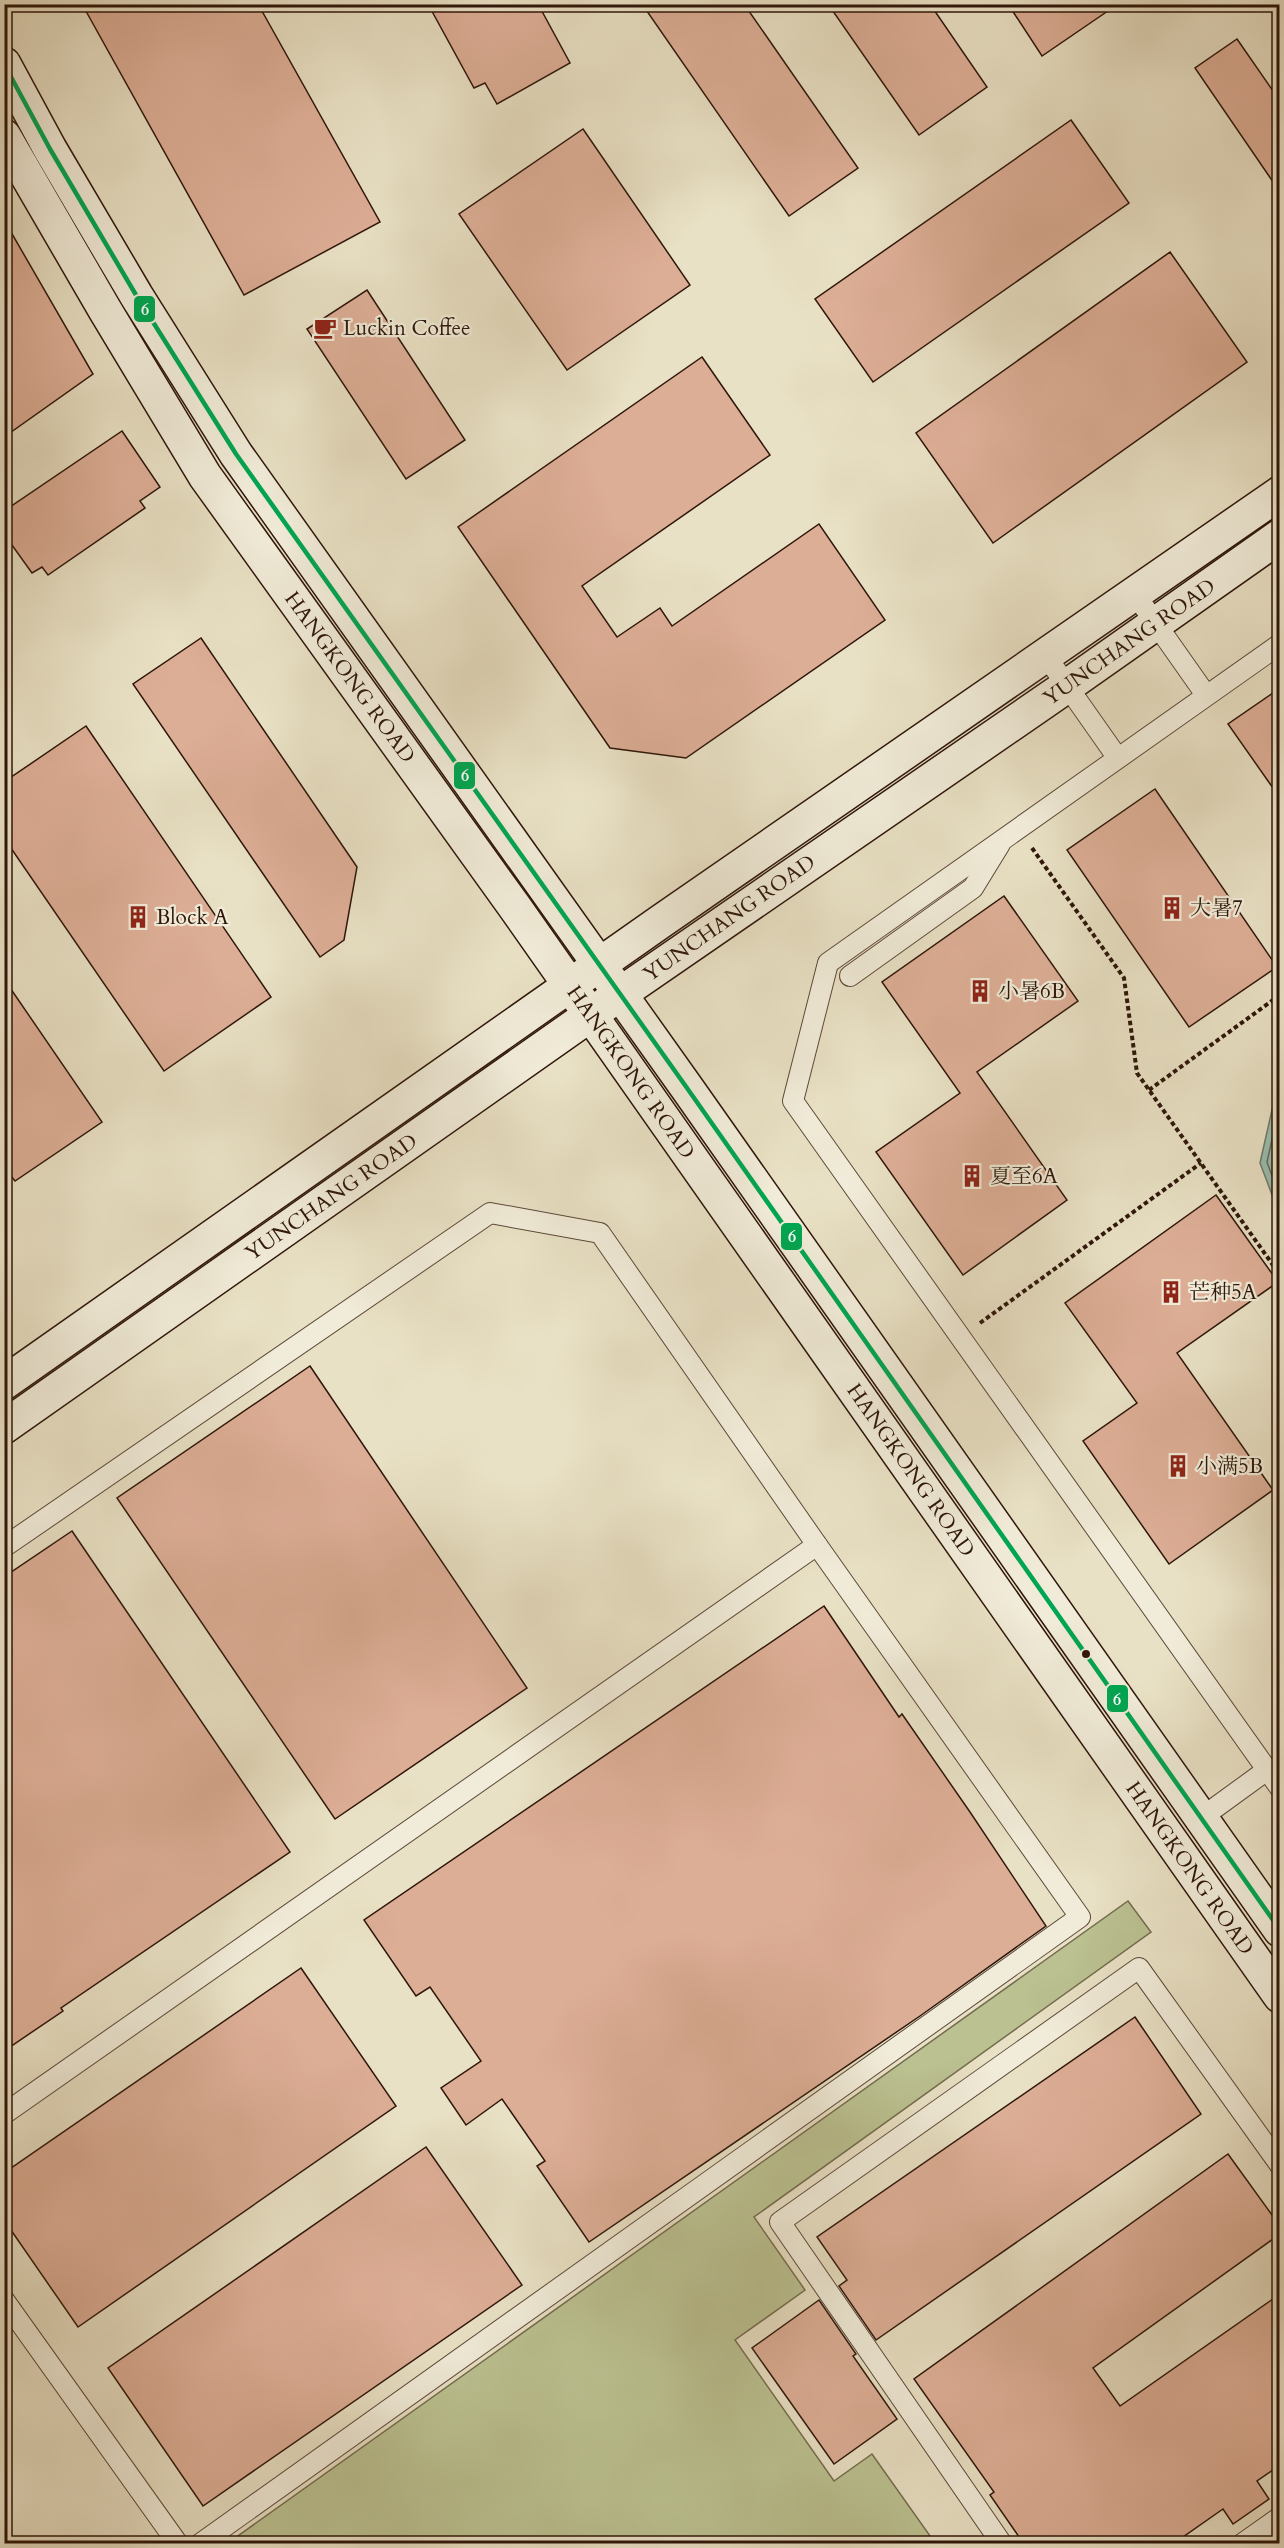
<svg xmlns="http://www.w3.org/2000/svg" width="1284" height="2548" viewBox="0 0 1284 2548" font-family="Cardo,'Noto Serif SC',serif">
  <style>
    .green { fill: #bbc191; stroke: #746c4e; stroke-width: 1.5 }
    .water { fill: #99beae; stroke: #6e7b6c; stroke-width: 1.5 }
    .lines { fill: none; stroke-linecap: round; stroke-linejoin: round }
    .shore { stroke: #646a5c; stroke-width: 1.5 }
    .building { fill: #ddae96; stroke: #2e160a; stroke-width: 1.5 }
    .lane-casing { stroke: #5d4939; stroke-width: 22 }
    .secondary-casing { stroke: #2e160a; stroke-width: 36 }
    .path { stroke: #2e160a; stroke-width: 4; stroke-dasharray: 4.5 3; stroke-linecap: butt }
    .lane { stroke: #f1ecd9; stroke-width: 20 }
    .secondary { stroke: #f1ecd9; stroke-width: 33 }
    .bus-1-casing { stroke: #f1ecd9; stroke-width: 9 }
    .bus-1 { stroke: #00a651; stroke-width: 4.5 }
    .bus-dot { fill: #2e160a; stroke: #f1ecd9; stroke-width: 2 }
    .labels { text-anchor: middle; stroke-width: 4.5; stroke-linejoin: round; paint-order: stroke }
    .poi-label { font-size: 21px; fill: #2e160a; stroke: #f1ecd9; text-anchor: start }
    .street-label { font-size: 21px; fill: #2e160a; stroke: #f1ecd9 }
    .line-badge { stroke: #f1ecd9; stroke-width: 2 }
    .badge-label { font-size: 16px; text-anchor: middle; font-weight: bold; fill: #fff }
  </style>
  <rect width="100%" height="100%" fill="#e9e1c5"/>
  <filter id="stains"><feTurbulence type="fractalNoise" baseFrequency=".00333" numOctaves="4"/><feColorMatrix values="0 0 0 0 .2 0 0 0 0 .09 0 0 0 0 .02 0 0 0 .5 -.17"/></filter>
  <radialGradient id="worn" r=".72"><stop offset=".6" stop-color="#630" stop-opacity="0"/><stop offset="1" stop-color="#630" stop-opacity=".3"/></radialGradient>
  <polygon class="green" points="1128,1901 1151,1932 754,2217 805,2290 735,2340 834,2481 872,2454 935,2543 228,2543"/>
  <polygon class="water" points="1279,1079 1279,1213 1260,1163"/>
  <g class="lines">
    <polyline class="shore" points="1280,1104 1267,1162 1280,1198"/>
  </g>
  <g class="building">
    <polygon points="82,4 258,4 380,222 244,295"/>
    <polygon points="428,4 538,4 570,63 497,104 485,83 474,88"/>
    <polygon points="642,4 744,4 858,168 789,216"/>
    <polygon points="828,4 930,4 987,87 919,135"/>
    <polygon points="1008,4 1118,4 1042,56"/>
    <polygon points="1237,39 1280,101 1280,192 1195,68"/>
    <polygon points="1071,120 1129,203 873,382 815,299"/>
    <polygon points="583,129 690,285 567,370 459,214"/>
    <polygon points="4,220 93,374 4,437"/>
    <polygon points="1170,252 1247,362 993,543 916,433"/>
    <polygon points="367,290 465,440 406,479 307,329"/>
    <polygon points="702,357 770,455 582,586 617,637 660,608 672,626 819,524 885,620 686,758 610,748 458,527"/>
    <polygon points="122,431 160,487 140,501 145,508 48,575 42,567 32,573 4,534 4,511"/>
    <polygon points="201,638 357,867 344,940 320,957 133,684"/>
    <polygon points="1280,688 1280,798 1228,724"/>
    <polygon points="86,726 271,997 164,1071 4,838 4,782"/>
    <polygon points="1155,789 1277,967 1189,1027 1067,850"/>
    <polygon points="1004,896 1078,1001 977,1072 1067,1200 963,1275 876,1152 960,1093 882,982"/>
    <polygon points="4,979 102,1122 15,1181 4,1167"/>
    <polygon points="1216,1195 1278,1282 1177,1353 1273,1490 1169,1564 1083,1441 1137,1403 1065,1303"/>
    <polygon points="310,1366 527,1688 335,1819 117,1498"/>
    <polygon points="72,1531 290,1852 61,2008 63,2011 4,2051 4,1577"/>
    <polygon points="824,1606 899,1717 902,1714 970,1812 1046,1926 920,2016 589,2242 537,2166 545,2161 502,2099 466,2125 441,2088 481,2061 430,1987 416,1996 364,1920"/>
    <polygon points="301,1968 396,2106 78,2327 4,2220 4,2173"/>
    <polygon points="1135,2017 1201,2114 876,2340 839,2286 847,2280 817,2237"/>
    <polygon points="426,2147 522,2285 203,2506 108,2368"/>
    <polygon points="1228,2154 1280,2226 1280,2234 1093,2368 1120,2406 1280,2294 1280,2465 1257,2481 1269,2499 1233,2524 1223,2509 1173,2544 1024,2544 990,2495 994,2492 914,2379"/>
    <polygon points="819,2300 856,2354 853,2356 897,2419 834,2464 752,2348"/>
  </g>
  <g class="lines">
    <g class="lane-casing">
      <g id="lane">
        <polyline points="1135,594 1206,695"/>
        <polyline points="1280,644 828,963 793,1101 1280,1788"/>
        <polyline points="1046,656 1117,757"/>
        <polyline points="850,976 973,888 1000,844"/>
        <polyline points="4,1547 490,1213 600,1233 817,1545 1080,1917 200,2544"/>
        <polyline points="1201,1818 1267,1770"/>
        <polyline points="4,2114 817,1545"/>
        <polyline points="4,2300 178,2544"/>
        <polyline points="1002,2544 780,2222 1139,1968 1280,2165"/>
        <polyline points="1242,2544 1280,2517"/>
      </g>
    </g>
    <g class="secondary-casing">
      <g id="secondary">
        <polyline points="4,64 50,149 136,295 236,454 687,1088 1280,1930"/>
        <polyline points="4,136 105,310 205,476 514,906 1280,1996"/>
        <polyline points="4,1383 660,922 1280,493"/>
        <polyline points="4,1427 620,994 1067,686 1280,536"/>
      </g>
    </g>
    <g class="path">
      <polyline points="1032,848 1124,978 1137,1073 1280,1275"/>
      <polyline points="1149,1090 1280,995"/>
      <polyline points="980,1323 1201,1163"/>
    </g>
    <use href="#lane" class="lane"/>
    <use href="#secondary" class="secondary"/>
    <g class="bus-1-casing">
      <polyline id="bus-1" points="4,64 50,149 136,295 236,454 687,1088 1280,1930"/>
    </g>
    <use href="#bus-1" class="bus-1"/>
  </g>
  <defs>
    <g id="cafe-bare" transform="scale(1.8)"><path d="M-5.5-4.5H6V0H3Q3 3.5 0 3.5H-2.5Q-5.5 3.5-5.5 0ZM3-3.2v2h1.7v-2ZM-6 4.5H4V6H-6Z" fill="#8f2418" stroke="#f1ecd9" stroke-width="2.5" paint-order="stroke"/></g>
    <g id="building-bare" transform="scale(1.8)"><path d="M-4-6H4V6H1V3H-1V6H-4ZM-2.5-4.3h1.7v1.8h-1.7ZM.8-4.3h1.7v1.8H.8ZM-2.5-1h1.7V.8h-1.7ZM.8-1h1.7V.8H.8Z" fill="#8f2418" stroke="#f1ecd9" stroke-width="2.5" paint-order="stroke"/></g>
  </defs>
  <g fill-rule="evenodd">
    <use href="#cafe-bare" x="325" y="328"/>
    <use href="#building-bare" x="1172" y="908"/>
    <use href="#building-bare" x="138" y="917"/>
    <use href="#building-bare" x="980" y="991"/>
    <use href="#building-bare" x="972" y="1176"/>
    <use href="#building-bare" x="1171" y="1292"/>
    <use href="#building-bare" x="1178" y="1466"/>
  </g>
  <circle class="bus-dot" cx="1086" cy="1654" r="5"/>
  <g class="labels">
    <g class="poi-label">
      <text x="343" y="335">Luckin Coffee</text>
      <text x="1190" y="915">大暑7</text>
      <text x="156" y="924">Block A</text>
      <text x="998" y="998">小暑6B</text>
      <text x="990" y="1183">夏至6A</text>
      <text x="1189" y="1299">芒种5A</text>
      <text x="1196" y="1473">小满5B</text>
    </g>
    <g class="street-label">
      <text transform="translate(1129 642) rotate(-35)" y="7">YUNCHANG ROAD</text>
      <text transform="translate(350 677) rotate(54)" y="7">HANGKONG ROAD</text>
      <text transform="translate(729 918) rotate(-35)" y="7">YUNCHANG ROAD</text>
      <text transform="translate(631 1072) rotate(55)" y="7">HANGKONG ROAD</text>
      <text transform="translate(331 1197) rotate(-35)" y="7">YUNCHANG ROAD</text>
      <text transform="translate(911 1470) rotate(55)" y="7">HANGKONG ROAD</text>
      <text transform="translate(1190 1868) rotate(55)" y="7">HANGKONG ROAD</text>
    </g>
  </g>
  <g class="line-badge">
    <rect x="133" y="295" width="23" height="28" rx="6" fill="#00a651"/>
    <rect x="453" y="761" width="23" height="29" rx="6" fill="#00a651"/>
    <rect x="780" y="1222" width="23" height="29" rx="6" fill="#00a651"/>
    <rect x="1106" y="1684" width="23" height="29" rx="6" fill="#00a651"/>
  </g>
  <g class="badge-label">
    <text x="145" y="315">6</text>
    <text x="465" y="781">6</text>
    <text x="792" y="1242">6</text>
    <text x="1117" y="1705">6</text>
  </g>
  <rect width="1284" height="2548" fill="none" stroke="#e9e1c5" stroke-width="24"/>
  <rect x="6" y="6" width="1272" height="2536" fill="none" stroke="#2e160a" stroke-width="3"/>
  <rect x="12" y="12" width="1260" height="2524" fill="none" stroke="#2e160a" stroke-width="1.5"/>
  <rect width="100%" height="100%" filter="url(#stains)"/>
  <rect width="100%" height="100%" fill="url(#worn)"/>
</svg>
